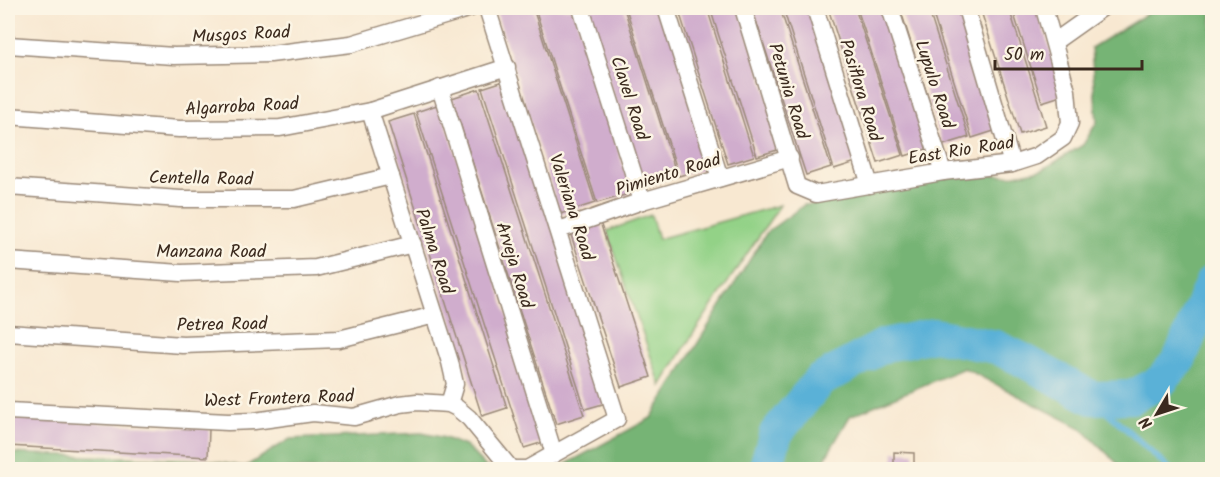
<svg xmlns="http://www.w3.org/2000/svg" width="1220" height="477" viewBox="0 0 1220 477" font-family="Kalam,sans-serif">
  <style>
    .green { fill: #93d287; stroke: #677e52; stroke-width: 1.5 }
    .forest { fill: #76b474; stroke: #586f49; stroke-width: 1.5 }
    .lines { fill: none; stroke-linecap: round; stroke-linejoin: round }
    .stream { stroke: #5ab1d7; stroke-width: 6 }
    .river { stroke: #5ab1d7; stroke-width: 34 }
    .building { fill: #d0adcd }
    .street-casing { stroke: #9a8978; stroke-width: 19 }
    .street { stroke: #fff; stroke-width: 16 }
    .labels { text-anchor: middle; stroke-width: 5; stroke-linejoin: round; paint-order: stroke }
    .street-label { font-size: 18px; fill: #3b2a1e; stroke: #fcf5e5 }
  </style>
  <rect width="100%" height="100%" fill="#fcf5e5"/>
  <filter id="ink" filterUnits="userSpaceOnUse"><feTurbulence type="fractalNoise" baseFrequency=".0167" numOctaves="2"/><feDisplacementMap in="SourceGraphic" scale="12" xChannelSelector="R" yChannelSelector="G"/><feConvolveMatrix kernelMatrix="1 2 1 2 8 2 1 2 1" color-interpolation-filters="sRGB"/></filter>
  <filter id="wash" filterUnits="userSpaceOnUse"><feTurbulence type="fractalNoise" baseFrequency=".008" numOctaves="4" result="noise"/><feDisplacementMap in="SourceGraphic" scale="24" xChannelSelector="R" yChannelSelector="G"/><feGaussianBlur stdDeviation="1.35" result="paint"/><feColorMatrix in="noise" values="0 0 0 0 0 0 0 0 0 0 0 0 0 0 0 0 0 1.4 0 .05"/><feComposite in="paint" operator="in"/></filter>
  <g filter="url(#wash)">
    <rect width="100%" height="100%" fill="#f8e8d1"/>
    <polygon class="green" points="780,205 693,334 661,386 607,231 651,215 658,239"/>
    <g class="forest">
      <polygon points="1156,8 1212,8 1212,469 1123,469 1081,428 964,368 850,416 819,469 555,470 651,418 767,232 804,205 840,201 955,176 1015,175 1042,170 1083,145 1097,122 1091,48"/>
      <polygon points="422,433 445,438 467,447 488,469 8,469 8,453 206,460 245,467 290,439"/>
    </g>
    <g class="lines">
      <polyline class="stream" points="1092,398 1171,470"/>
      <polyline class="river" points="765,470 776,433 819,381 885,345 934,335 996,347 1021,359 1092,398 1132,397 1160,382 1179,360 1212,282"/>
    </g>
    <g id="blocks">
      <g class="building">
        <polygon points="495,8 533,8 595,203 560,214"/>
        <polygon points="535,8 573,8 632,193 597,203"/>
        <polygon points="586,8 624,8 677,176 642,187"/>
        <polygon points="626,8 664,8 714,165 679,176"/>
        <polygon points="678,8 707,8 754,156 728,164"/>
        <polygon points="710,8 740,8 784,148 757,156"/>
        <polygon points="752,8 780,8 831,167 806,175"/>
        <polygon points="783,8 810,8 859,161 834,169"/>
        <polygon points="828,8 855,8 903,155 878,163"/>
        <polygon points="857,8 885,8 930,148 905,156"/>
        <polygon points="900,8 928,8 969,137 943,145"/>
        <polygon points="931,8 958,8 997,130 972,138"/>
        <polygon points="980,8 1009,8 1046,126 1020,134"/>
        <polygon points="1012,8 1037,8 1064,95 1042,102"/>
        <polygon points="507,80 610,402 585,409 482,88"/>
        <polygon points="479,89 584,415 556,424 452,98"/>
        <polygon points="440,104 547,441 524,448 416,112"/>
        <polygon points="414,114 507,408 482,416 388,122"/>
        <polygon points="600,222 651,377 621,387 570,232"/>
        <polygon points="8,418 209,429 208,457 8,446"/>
        <polygon points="894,452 914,453 914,470 894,470"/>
      </g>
    </g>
  </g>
  <g filter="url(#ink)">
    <use href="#blocks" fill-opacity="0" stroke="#9a8978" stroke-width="1.5"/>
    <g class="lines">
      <g class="street-casing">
        <g id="street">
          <polyline points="581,8 642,201"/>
          <polyline points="666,8 720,178"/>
          <polyline points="743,8 797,186 816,194 943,172 1012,164 1037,156 1063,138 1070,123 1067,91 1044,8"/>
          <polyline points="815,8 870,185"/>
          <polyline points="890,8 943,172"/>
          <polyline points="966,8 1012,164"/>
          <polyline points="1054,42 1102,8"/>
          <polyline points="8,45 174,56 270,54 351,44 471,8"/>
          <polyline points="440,88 554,454"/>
          <polyline points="370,111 450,362 455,384 449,404"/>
          <polyline points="8,116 179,129 280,128 370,111 507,67"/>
          <polyline points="8,187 180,199 294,199 391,176"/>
          <polyline points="559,230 642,201 790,158"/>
          <polyline points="8,261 181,273 316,268 413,244"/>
          <polyline points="8,333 183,345 339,339 435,315"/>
          <polyline points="8,411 228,422 254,421 313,413 354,417 400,404 417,402 449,404 457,408 469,418 511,469 527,469 617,419 487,8"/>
        </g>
      </g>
      <use href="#street" class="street"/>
    </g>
  </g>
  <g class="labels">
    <g class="street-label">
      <text transform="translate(241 34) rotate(-3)" y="6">Musgos Road</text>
      <text transform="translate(935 84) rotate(72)" y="6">Lupulo Road</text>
      <text transform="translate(861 90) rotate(73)" y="6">Pasiflora Road</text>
      <text transform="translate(789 91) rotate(73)" y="6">Petunia Road</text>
      <text transform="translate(630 98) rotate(72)" y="6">Clavel Road</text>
      <text transform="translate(242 106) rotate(-3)" y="6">Algarroba Road</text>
      <text transform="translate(961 150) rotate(-9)" y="6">East Rio Road</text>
      <text transform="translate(668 174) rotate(-17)" y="6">Pimiento Road</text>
      <text transform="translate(201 178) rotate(1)" y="6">Centella Road</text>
      <text transform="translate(572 207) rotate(72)" y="6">Valeriana Road</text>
      <text x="211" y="257">Manzana Road</text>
      <text transform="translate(435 251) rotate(72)" y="6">Palma Road</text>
      <text transform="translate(515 265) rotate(73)" y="6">Arveja Road</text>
      <text transform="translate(222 324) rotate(-1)" y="6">Petrea Road</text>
      <text transform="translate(279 398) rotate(-2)" y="6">West Frontera Road</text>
    </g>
  </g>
  <rect width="1220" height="477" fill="none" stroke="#fcf5e5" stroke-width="30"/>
  <g transform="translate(1157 414) rotate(231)" stroke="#fcf5e5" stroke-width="4.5" paint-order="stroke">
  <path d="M0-4.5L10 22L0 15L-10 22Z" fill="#3b2a1e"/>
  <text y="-9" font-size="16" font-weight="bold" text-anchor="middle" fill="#3b2a1e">N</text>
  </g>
  <path d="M995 60v9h147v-9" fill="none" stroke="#3b2a1e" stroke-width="3"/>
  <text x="1004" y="60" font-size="18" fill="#3b2a1e" stroke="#fcf5e5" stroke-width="4.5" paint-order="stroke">50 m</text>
</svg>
